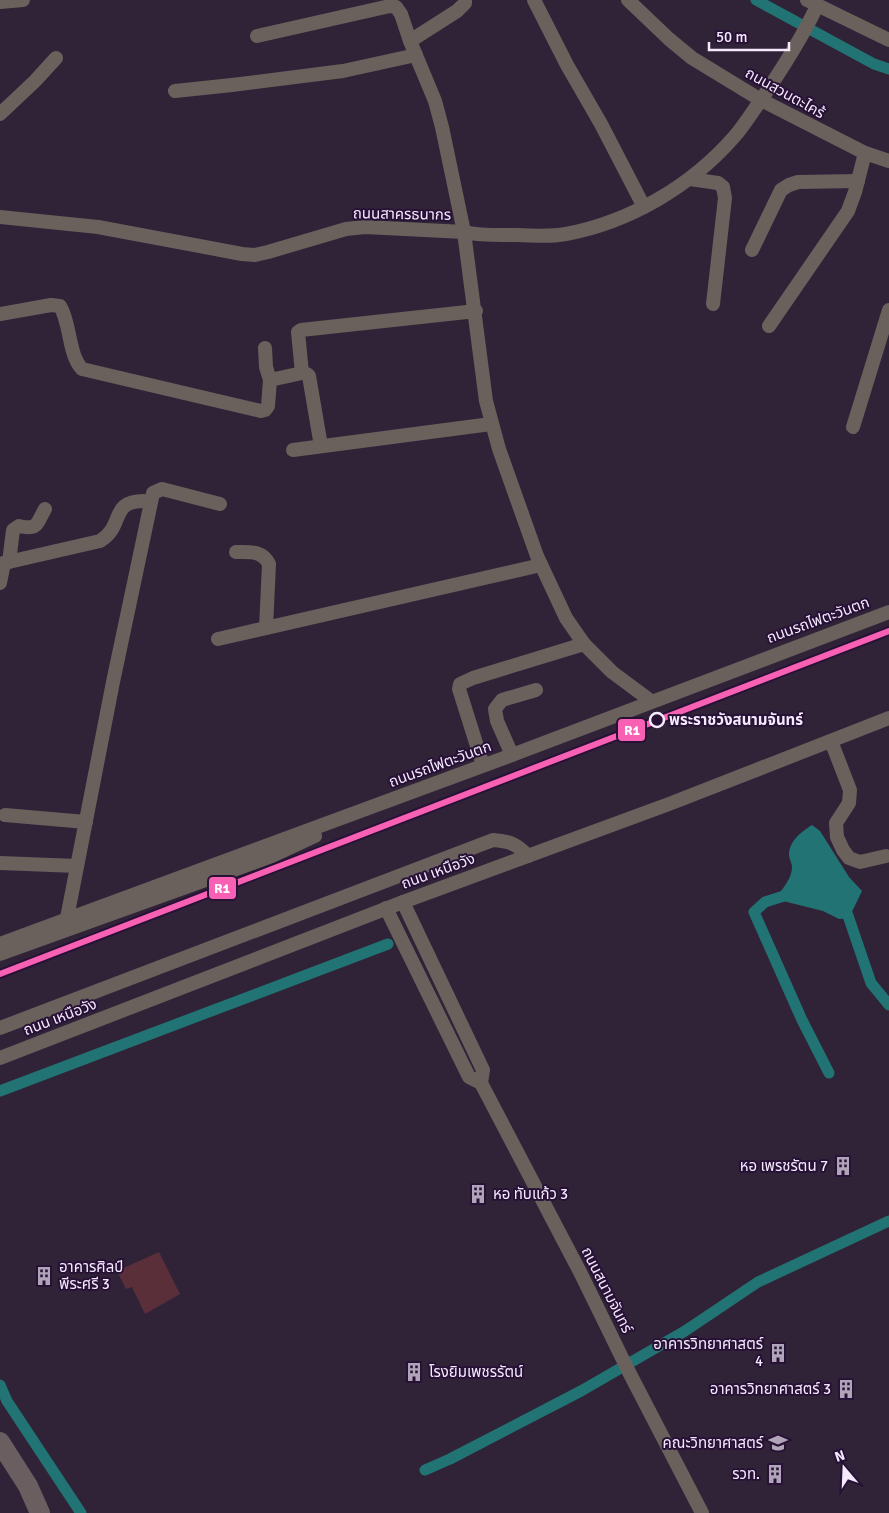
<svg xmlns="http://www.w3.org/2000/svg" width="889" height="1513" viewBox="0 0 889 1513" font-family="Signika,'Noto Sans Thai',sans-serif">
  <style>
    .green { fill: #5b2f39 }
    .water { fill: #217473 }
    .lines { fill: none; stroke-linecap: round; stroke-linejoin: round }
    .canal { stroke: #217473; stroke-width: 11 }
    .minor { stroke: #6a615d; stroke-width: 14 }
    .highway { stroke: #6a5e61; stroke-width: 20 }
    .rail-1-casing { stroke: #281136; stroke-width: 10 }
    .rail-1 { stroke: #f860b3; stroke-width: 6 }
    .stop-dot { fill: #281136; stroke: #f5eafd; stroke-width: 2.5 }
    .labels { text-anchor: middle; stroke-width: 4; stroke-linejoin: round; paint-order: stroke }
    .street-label { font-size: 15px; fill: #f5eafd; stroke: #281136 }
    .stop-label { font-size: 15px; font-weight: bold; fill: #f5eafd; stroke: #281136; text-anchor: start }
    .poi-label { font-size: 15px; fill: #f5eafd; stroke: #281136; text-anchor: end }
    .line-badge { stroke: #281136; stroke-width: 2 }
    .badge-label { font-size: 14px; text-anchor: middle; font-weight: bold; fill: #fff }
  </style>
  <rect width="100%" height="100%" fill="#302338"/>
  <polygon class="green" points="159,1252 180,1294 145,1314 132,1287 126,1289 117,1271"/>
  <path class="water" d="M812,825L820,831L849,877L862,891L849,918L839,919L823,911L775,899C782,889 792,879 792,867C792,863 789,859 789,855C789,841 801,832 812,825Z"/>
  <g class="lines">
    <g class="canal">
      <polyline points="756,0 874,64 889,69"/>
      <polyline points="790,894 765,902 754,912 802,1020 829,1073"/>
      <polyline points="844,904 871,983 889,1005"/>
      <polyline points="0,1091 388,944"/>
      <polyline points="0,1385 7,1401 81,1513"/>
      <polyline points="425,1470 450,1459 581,1391 685,1331 758,1282 889,1221"/>
    </g>
    <g class="minor">
      <polyline points="534,0 567,65 601,124 644,207"/>
      <polyline points="628,0 669,39 692,58 761,100 865,153 889,161"/>
      <polyline points="807,0 889,40"/>
      <polyline points="0,2 23,0"/>
      <polyline points="257,36 390,6 396,7 401,14 410,41 435,101 442,127 464,232 486,401 499,449 537,556 566,618 584,644 612,672 651,701"/>
      <polyline points="410,41 457,11 465,3 465,0"/>
      <polyline points="175,91 232,85 343,71 416,55"/>
      <polyline points="0,114 35,81 56,58"/>
      <polyline points="690,179 718,183 723,187 725,198 713,304"/>
      <path d="M0,217L98,227L242,254L255,255L268,252L346,229L365,227L464,232C481,236 499,235 517,235C533,236 550,237 566,234C630,222 691,186 734,137C742,128 749,117 756,107C779,74 800,42 817,6"/>
      <polyline points="752,250 781,190 789,185 798,182 858,181"/>
      <path d="M0,314L51,305L60,306C71,324 68,354 82,369L261,411L265,410L268,406L270,380L302,373"/>
      <polyline points="769,326 848,211 855,192 865,153"/>
      <polyline points="265,348 266,367 270,380"/>
      <polyline points="853,427 889,310"/>
      <polyline points="321,446 309,376 307,374 302,373 298,332 301,330 476,311"/>
      <polyline points="293,450 491,424"/>
      <path d="M236,552C249,552 262,550 269,564L266,628"/>
      <path d="M9,562L13,530L19,526C38,530 36,525 45,509"/>
      <path d="M0,564L100,541C125,526 109,501 144,501"/>
      <polyline points="0,583 4,563"/>
      <polyline points="218,639 541,565"/>
      <polyline points="831,741 850,790 849,803 836,823 837,837 843,850 849,858 860,862 886,856"/>
      <polyline points="512,755 497,721 495,709 502,700 536,690"/>
      <polyline points="483,765 459,689 460,684 473,678 584,644"/>
      <polyline points="5,815 86,822"/>
      <polyline points="0,863 77,866"/>
      <polyline points="386,908 469,1077 481,1083 483,1070 403,902"/>
      <polyline points="67,918 113,682 153,493 162,489 220,504"/>
      <polyline points="0,944 512,755 889,612"/>
      <polyline points="0,954 272,856 315,836"/>
      <path d="M0,1028L493,840C509,841 517,844 528,856"/>
      <polyline points="0,1058 403,902 669,804 889,718"/>
      <polyline points="481,1083 580,1272 629,1372 702,1513"/>
    </g>
    <polyline class="highway" points="0,1442 28,1486 40,1513"/>
    <g class="rail-1-casing">
      <polyline id="rail-1" points="0,974 889,631"/>
    </g>
    <use href="#rail-1" class="rail-1"/>
  </g>
  <defs>
    <g id="building-bare" transform="scale(1.5)"><path d="M-4-6H4V6H1V3H-1V6H-4ZM-2.5-4.3h1.7v1.8h-1.7ZM.8-4.3h1.7v1.8H.8ZM-2.5-1h1.7V.8h-1.7ZM.8-1h1.7V.8H.8Z" fill="#b0a4b8" stroke="#281136" stroke-width="2.5" paint-order="stroke"/></g>
    <g id="university-bare" transform="scale(1.5)"><path d="M0-5L7-2L0 1L-7-2ZM-4 1L0 2.5L4 1V4Q0 6-4 4Z" fill="#b0a4b8" stroke="#281136" stroke-width="2.5" paint-order="stroke"/></g>
  </defs>
  <g fill-rule="evenodd">
    <use href="#building-bare" x="843" y="1166"/>
    <use href="#building-bare" x="478" y="1194"/>
    <use href="#building-bare" x="44" y="1276"/>
    <use href="#building-bare" x="778" y="1353"/>
    <use href="#building-bare" x="414" y="1372"/>
    <use href="#building-bare" x="846" y="1389"/>
    <use href="#university-bare" x="778" y="1443"/>
    <use href="#building-bare" x="775" y="1474"/>
  </g>
  <circle class="stop-dot" cx="657" cy="720" r="7"/>
  <g class="labels">
    <g class="street-label">
      <text transform="translate(785 93) rotate(29)" y="5">ถนนสวนตะไคร้</text>
      <text transform="translate(402 214) rotate(1)" y="5">ถนนสาครธนากร</text>
      <text transform="translate(818 620) rotate(-20)" y="5">ถนนรถไฟตะวันตก</text>
      <text transform="translate(440 764) rotate(-20)" y="5">ถนนรถไฟตะวันตก</text>
      <text transform="translate(438 871) rotate(-20)" y="5">ถนน เหนือวัง</text>
      <text transform="translate(60 1017) rotate(-21)" y="5">ถนน เหนือวัง</text>
      <text transform="translate(607 1290) rotate(63)" y="5">ถนนสนามจันทร์</text>
    </g>
    <g class="stop-label">
      <text x="669" y="725">พระราชวังสนามจันทร์</text>
    </g>
    <g class="poi-label">
      <text x="828" y="1171">หอ เพรชรัตน 7</text>
      <text x="493" y="1199" text-anchor="start">หอ ทับแก้ว 3</text>
      <text x="59" y="1272" text-anchor="start">อาคารศิลป์<tspan x="59" dy="17">พีระศรี 3</tspan></text>
      <text x="763" y="1349">อาคารวิทยาศาสตร์<tspan x="763" dy="17">4</tspan></text>
      <text x="429" y="1377" text-anchor="start">โรงยิมเพชรรัตน์</text>
      <text x="831" y="1394">อาคารวิทยาศาสตร์ 3</text>
      <text x="763" y="1448">คณะวิทยาศาสตร์</text>
      <text x="760" y="1479">รวท.</text>
    </g>
  </g>
  <g class="line-badge">
    <rect x="617" y="718" width="29" height="24" rx="5" fill="#f860b3"/>
    <rect x="208" y="876" width="29" height="24" rx="5" fill="#f860b3"/>
  </g>
  <g class="badge-label">
    <text x="632" y="735">R1</text>
    <text x="222" y="893">R1</text>
  </g>
  <g transform="translate(844 1468) rotate(341)" stroke="#281136" stroke-width="4" paint-order="stroke">
  <path d="M0-4L9 19L0 12L-9 19Z" fill="#f5eafd"/>
  <text y="-8" font-size="14" font-weight="bold" text-anchor="middle" fill="#f5eafd">N</text>
  </g>
  <path d="M709 42v8h80v-8" fill="none" stroke="#f5eafd" stroke-width="2.5"/>
  <text x="716" y="42" font-size="15" fill="#f5eafd" stroke="#281136" stroke-width="4" paint-order="stroke">50 m</text>
</svg>
